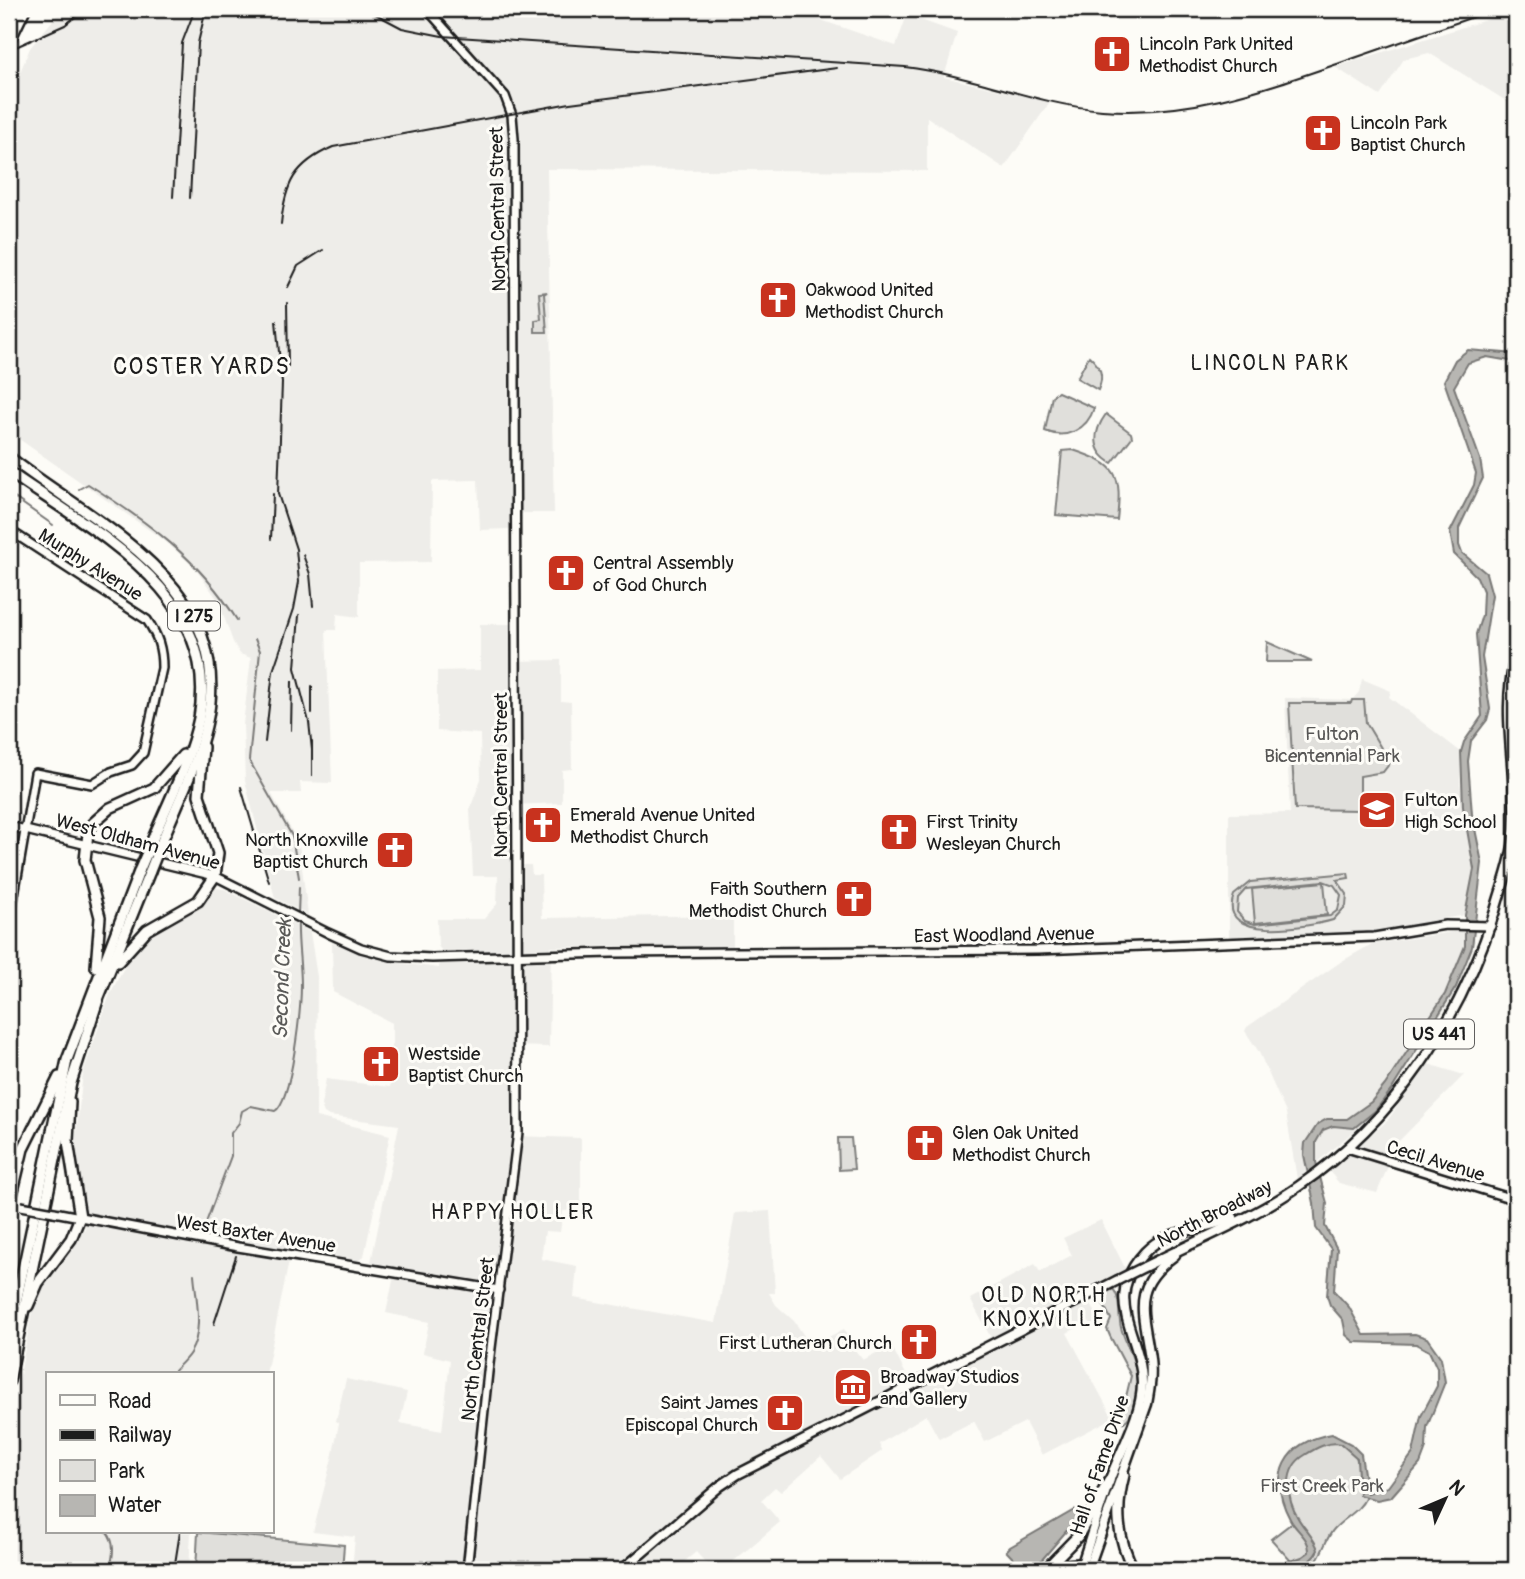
<svg xmlns="http://www.w3.org/2000/svg" width="1525" height="1579" viewBox="0 0 1525 1579" font-family="Pangolin,sans-serif">
  <style>
    .built { fill: #eeede9 }
    .green { fill: #e0dfdb; stroke: #7e7e7c; stroke-width: 2; fill-rule: evenodd }
    .water { fill: #b7b6b2; stroke: #797876; stroke-width: 2 }
    .lines { fill: none; stroke-linecap: round; stroke-linejoin: round }
    .stream { stroke: #797876; stroke-width: 2 }
    .secondary-casing { stroke: #1c1c1c; stroke-width: 12 }
    .primary-casing { stroke: #1c1c1c; stroke-width: 13 }
    .highway-casing { stroke: #1c1c1c; stroke-width: 14 }
    .secondary { stroke: #fdfcf7; stroke-width: 7 }
    .primary { stroke: #fdfcf7; stroke-width: 8 }
    .highway { stroke: #fdfcf7; stroke-width: 9 }
    .rail { stroke: #1c1c1c; stroke-width: 2 }
    .secondary-bridge-casing { stroke: #1c1c1c; stroke-width: 12; stroke-linecap: butt }
    .primary-bridge-casing { stroke: #1c1c1c; stroke-width: 13; stroke-linecap: butt }
    .highway-bridge-casing { stroke: #1c1c1c; stroke-width: 14; stroke-linecap: butt }
    .secondary-bridge { stroke: #fdfcf7; stroke-width: 7 }
    .primary-bridge { stroke: #fdfcf7; stroke-width: 8 }
    .highway-bridge { stroke: #fdfcf7; stroke-width: 9 }
    .labels { text-anchor: middle; stroke-width: 6; stroke-linejoin: round; paint-order: stroke }
    .shield { fill: #fdfcf7; stroke: #605f5e; stroke-width: 2 }
    .shield-label { font-size: 18px; font-weight: bold; fill: #1c1c1c }
    .poi-label { font-size: 19px; fill: #1c1c1c; stroke: #fdfcf7; text-anchor: start }
    .street-label { font-size: 19px; fill: #1c1c1c; stroke: #fdfcf7 }
    .park-label { font-size: 19px; fill: #575655; stroke: #fdfcf7 }
    .neighbourhood-label { font-size: 21px; letter-spacing: 2px; fill: #1c1c1c; stroke: #fdfcf7 }
    .water-label { font-size: 21px; font-style: italic; fill: #5a5a58; stroke: #fdfcf7 }
    .quarter-label { font-size: 23px; letter-spacing: 2px; fill: #1c1c1c; stroke: #fdfcf7 }
  </style>
  <rect width="100%" height="100%" fill="#fdfcf7"/>
  <filter id="ink" filterUnits="userSpaceOnUse"><feTurbulence type="fractalNoise" baseFrequency=".0143" numOctaves="2"/><feDisplacementMap in="SourceGraphic" scale="14" xChannelSelector="R" yChannelSelector="G"/><feConvolveMatrix kernelMatrix="1 2 1 2 8 2 1 2 1" color-interpolation-filters="sRGB"/></filter>
  <g filter="url(#ink)">
    <g class="built">
      <polygon points="62,9 789,9 896,46 907,15 957,33 944,77 1050,102 1004,168 927,117 927,171 547,169 554,513 523,513 509,529 480,530 478,480 432,481 431,562 359,563 359,617 337,614 336,630 326,630 332,783 300,782 301,793 271,793 299,844 308,915 275,898 245,781 243,724 251,658 240,654 233,642 218,600 194,567 165,541 9,432 9,99 30,48"/>
      <polygon points="1505,14 1516,42 1516,107 1429,53 1404,59 1380,96 1335,67"/>
      <polygon points="480,624 511,624 511,661 561,660 561,701 571,702 572,769 562,770 562,803 512,805 512,865 531,865 532,875 541,875 542,918 733,915 733,946 551,947 549,1047 511,1046 511,1136 581,1138 581,1201 579,1210 563,1211 560,1232 545,1231 541,1259 577,1266 574,1298 716,1323 735,1213 770,1211 775,1293 769,1293 776,1305 794,1321 811,1346 844,1329 854,1349 863,1360 891,1345 915,1392 996,1347 970,1299 1035,1264 1040,1272 1072,1255 1063,1238 1101,1220 1126,1270 1084,1293 1102,1323 1093,1328 1089,1321 1067,1333 1113,1418 1042,1455 1025,1422 985,1442 974,1421 939,1439 926,1415 879,1444 882,1451 840,1479 821,1456 781,1492 775,1487 761,1500 780,1522 723,1570 712,1570 696,1552 679,1566 682,1570 352,1570 355,1537 313,1532 333,1454 339,1423 336,1421 346,1379 407,1392 400,1423 442,1431 450,1360 423,1353 429,1322 386,1313 396,1267 371,1262 399,1125 329,1116 324,1113 321,1105 326,1079 390,1087 392,1075 392,1023 333,992 332,943 391,962 439,968 442,951 438,946 437,919 484,919 497,904 498,876 473,876 470,809 481,779 480,734 437,731 437,671 480,670"/>
      <polygon points="1362,679 1391,691 1389,697 1461,752 1460,784 1474,868 1465,915 1372,932 1229,937 1229,814 1290,813 1285,698 1352,700 1359,692"/>
      <polygon points="216,888 224,889 310,932 317,977 316,1117 390,1135 364,1256 357,1262 291,1251 266,1374 47,1374 47,1532 191,1532 189,1570 9,1570 9,1434 31,1316 35,1299 48,1277 85,1228 86,1205 74,1152 83,1073 110,994 129,958 144,941 204,904"/>
      <polygon points="1466,930 1472,933 1475,941 1454,995 1388,1097 1373,1115 1297,1179 1286,1113 1259,1052 1245,1031 1247,1027 1342,961 1372,944"/>
      <polygon points="1428,1064 1464,1075 1398,1142 1377,1193 1339,1183 1329,1171 1387,1121"/>
    </g>
    <g class="green">
      <polygon points="547,292 544,294 547,332 535,332 535,320 541,319 539,293"/>
      <path d="M1089,356C1100,366 1105,375 1098,390L1077,378Z"/>
      <path d="M1058,392L1094,408C1087,430 1066,440 1045,431L1052,396Z"/>
      <path d="M1106,414L1131,433L1132,437L1112,463C1091,451 1093,432 1106,414Z"/>
      <path d="M1073,450C1118,465 1122,473 1117,520L1056,515L1062,451Z"/>
      <polygon points="1267,642 1312,662 1266,662"/>
      <polygon points="1352,700 1364,700 1366,723 1390,763 1383,772 1360,776 1360,810 1295,809 1289,703 1351,703"/>
      <path d="M1348,873L1349,878L1337,880L1347,894L1346,906L1333,920C1309,927 1216,943 1234,895L1250,882ZM1323,881L1334,885L1341,895L1338,910L1330,916L1255,924L1245,921L1237,912L1238,898L1246,889Z"/>
      <polygon points="1324,882 1327,915 1255,923 1252,889"/>
      <polygon points="838,1138 851,1138 854,1169 839,1170"/>
      <path d="M1113,1289C1122,1299 1117,1318 1122,1331C1132,1360 1143,1370 1134,1403C1132,1411 1131,1417 1124,1422L1118,1411L1125,1401L1131,1376L1110,1336L1107,1329L1111,1319L1099,1296Z"/>
      <path d="M1326,1436L1354,1448L1366,1497C1359,1512 1345,1517 1334,1529C1322,1542 1321,1570 1299,1570L1271,1539L1293,1522L1282,1472Z"/>
      <polygon points="198,1532 344,1545 342,1570 196,1570"/>
    </g>
    <g class="water">
      <path d="M1468,350L1516,354V362L1487,357L1468,363L1454,387L1480,459L1483,478L1459,528V545L1462,553L1486,573L1492,595L1482,657L1490,709L1487,720L1471,741L1468,761L1472,814L1482,863L1472,947L1456,987L1392,1089L1375,1111L1354,1128L1333,1126L1323,1130L1316,1142V1162L1327,1203L1325,1226L1337,1249L1334,1291L1349,1307L1364,1335L1415,1334L1427,1338L1441,1358L1445,1382L1427,1427L1426,1448L1420,1464L1391,1497L1377,1500L1359,1495L1357,1458L1341,1444C1328,1441 1316,1448 1305,1455C1283,1468 1286,1498 1298,1518C1304,1529 1315,1538 1318,1550C1308,1571 1284,1570 1263,1570L1302,1557L1309,1552C1310,1538 1296,1531 1290,1519C1267,1476 1284,1442 1332,1434L1351,1444L1361,1454L1367,1493L1388,1487L1413,1453L1421,1416L1437,1386V1368L1429,1351L1416,1344L1354,1342L1346,1335L1343,1320L1330,1305L1327,1296L1331,1249L1316,1228L1314,1203L1304,1155L1305,1143L1318,1124L1327,1119H1347L1371,1102L1385,1085L1445,994L1465,946V915L1474,869L1463,807L1461,752L1464,742L1482,716L1476,634L1482,615L1483,591L1477,577L1454,554L1450,532L1474,485L1476,473L1444,381L1455,360Z"/>
      <polygon points="1076,1509 1079,1512 1075,1521 1034,1569 1024,1570 1006,1551 1010,1547"/>
    </g>
    <g class="lines">
      <g class="stream">
        <path d="M79,489L88,484C148,522 199,559 237,620"/>
        <polyline points="9,494 53,525"/>
        <polyline points="255,639 260,651 249,760 292,836 299,878"/>
        <polyline points="298,914 299,887"/>
        <path d="M201,1236L231,1156V1133L239,1123L242,1111L251,1106L275,1111C292,1101 301,1007 301,985C301,963 297,942 298,919"/>
        <path d="M171,1374C177,1367 185,1361 190,1353C204,1330 196,1299 194,1274"/>
        <path d="M107,1532C116,1544 113,1555 110,1570"/>
      </g>
      <g class="secondary-casing">
        <g id="secondary">
          <polyline points="427,9 505,96 512,115 514,139 518,1132 488,1372 467,1570"/>
          <path d="M9,530L147,620C158,636 162,649 162,668L143,753L132,765L111,772L92,784L35,773L9,924"/>
          <polyline points="9,826 215,876 328,933 361,948 391,956 432,958 612,953 1038,950 1374,937 1445,925 1491,926"/>
          <polyline points="1347,1148 1516,1200"/>
          <polyline points="54,1212 238,1247 499,1290"/>
        </g>
      </g>
      <g class="primary-casing">
        <g id="primary">
          <path d="M1144,1267C1195,1241 1252,1219 1299,1186C1395,1120 1460,1021 1495,911C1501,889 1510,867 1513,845C1521,781 1498,716 1516,655"/>
          <polyline points="622,1570 720,1486 738,1474 1116,1281"/>
          <path d="M1080,1570C1090,1540 1099,1509 1110,1479C1121,1449 1142,1415 1142,1383C1142,1334 1100,1300 1145,1252C1168,1227 1204,1232 1233,1217"/>
          <path d="M1088,1570L1147,1404C1150,1388 1152,1375 1150,1359C1144,1312 1129,1289 1175,1255"/>
        </g>
      </g>
      <g class="highway-casing">
        <g id="highway">
          <polyline points="9,17 13,9"/>
          <polyline points="9,42 25,9"/>
          <path d="M9,457C99,527 239,587 206,726C196,769 174,810 158,851"/>
          <path d="M9,472C94,532 222,594 199,718C190,762 166,806 149,848"/>
          <polyline points="118,962 147,930 198,901 215,876 218,853 199,795 203,747"/>
          <polyline points="96,967 100,917 85,860 88,833 93,823 110,808 154,788 183,755"/>
          <polyline points="9,1208 23,1149 59,1077"/>
          <polyline points="28,1306 38,1283 71,1239 80,1217 68,1141 70,1102"/>
          <polyline points="9,1336 67,1060 140,869"/>
          <polyline points="9,1381 71,1083 99,997 150,871"/>
          <path d="M1124,1475C1115,1509 1117,1539 1134,1570"/>
          <polyline points="1045,1570 1078,1536 1109,1481"/>
          <path d="M1051,1570C1071,1560 1091,1564 1112,1570"/>
        </g>
      </g>
      <use href="#secondary" class="secondary"/>
      <use href="#primary" class="primary"/>
      <use href="#highway" class="highway"/>
      <g class="rail">
        <path d="M366,9L402,28L442,36L905,67C972,75 1035,104 1102,110C1186,117 1262,90 1340,63C1392,45 1444,27 1496,9"/>
        <polyline points="9,50 65,25 85,9"/>
        <polyline points="173,197 182,43 195,9"/>
        <polyline points="190,198 198,43 206,9"/>
        <path d="M281,224C285,184 294,164 333,147L570,103L837,68"/>
        <polyline points="288,287 298,266 323,250"/>
        <polyline points="287,303 288,366"/>
        <polyline points="271,539 273,494"/>
        <polyline points="303,555 310,574 313,606"/>
        <polyline points="299,615 295,668 309,722 312,750"/>
        <polyline points="312,713 312,686"/>
        <polyline points="291,730 292,681"/>
        <polyline points="265,742 273,671 294,609 299,582 296,549 278,494 282,383 276,321"/>
        <polyline points="312,776 312,741"/>
        <polyline points="241,787 269,882"/>
        <polyline points="214,1324 236,1256"/>
        <polyline points="174,1570 180,1532"/>
        <polyline points="1502,1570 1516,1564"/>
      </g>
      <g class="secondary-bridge-casing">
        <polyline id="secondary-bridge" points="21,1206 54,1212"/>
      </g>
      <g class="primary-bridge-casing">
        <polyline id="primary-bridge" points="1116,1281 1144,1267"/>
      </g>
      <g class="highway-bridge-casing">
        <g id="highway-bridge">
          <polyline points="140,869 149,848"/>
          <polyline points="150,871 158,851"/>
        </g>
      </g>
      <use href="#secondary-bridge" class="secondary-bridge"/>
      <use href="#primary-bridge" class="primary-bridge"/>
      <use href="#highway-bridge" class="highway-bridge"/>
    </g>
  </g>
  <defs>
    <g id="church-square" transform="scale(2.0125)"><rect x="-9" y="-9" width="18" height="18" rx="4" fill="#c8321e" stroke="#fdfcf7"/><path d="M-1.2-6h2.4v3.5h3.3v2.4h-3.3V6h-2.4V-.1h-3.3v-2.4h3.3Z" fill="#fff"/></g>
    <g id="school-square" transform="scale(2.0125)"><rect x="-9" y="-9" width="18" height="18" rx="4" fill="#c8321e" stroke="#fdfcf7"/><path d="M0-5L7-2L0 1L-7-2ZM-4 1L0 2.5L4 1V4Q0 6-4 4Z" fill="#fff"/></g>
    <g id="museum-square" transform="scale(2.0125)"><rect x="-9" y="-9" width="18" height="18" rx="4" fill="#c8321e" stroke="#fdfcf7"/><path d="M0-6L6-3V-2H-6V-3ZM-5-1h2V3h-2ZM-1-1h2V3h-2ZM3-1h2V3H3ZM-6 4H6V6H-6Z" fill="#fff"/></g>
  </defs>
  <g fill-rule="evenodd">
    <use href="#church-square" x="1112" y="54"/>
    <use href="#church-square" x="1323" y="133"/>
    <use href="#church-square" x="778" y="300"/>
    <use href="#church-square" x="566" y="573"/>
    <use href="#school-square" x="1377" y="810"/>
    <use href="#church-square" x="543" y="825"/>
    <use href="#church-square" x="899" y="832"/>
    <use href="#church-square" x="395" y="850"/>
    <use href="#church-square" x="854" y="899"/>
    <use href="#church-square" x="381" y="1064"/>
    <use href="#church-square" x="925" y="1143"/>
    <use href="#church-square" x="919" y="1342"/>
    <use href="#museum-square" x="853" y="1387"/>
    <use href="#church-square" x="785" y="1413"/>
  </g>
  <g class="labels">
    <g class="shield">
      <rect x="168" y="601.5" width="52" height="29" rx="5"/>
      <rect x="1404" y="1019.5" width="70" height="29" rx="5"/>
    </g>
    <g class="shield-label">
      <text x="194" y="622">I 275</text>
      <text x="1439" y="1040">US 441</text>
    </g>
    <g class="poi-label">
      <text x="1139" y="50">Lincoln Park United<tspan x="1139" dy="22">Methodist Church</tspan></text>
      <text x="1350" y="129">Lincoln Park<tspan x="1350" dy="22">Baptist Church</tspan></text>
      <text x="805" y="296">Oakwood United<tspan x="805" dy="22">Methodist Church</tspan></text>
      <text x="593" y="569">Central Assembly<tspan x="593" dy="22">of God Church</tspan></text>
      <text x="1404" y="806">Fulton<tspan x="1404" dy="22">High School</tspan></text>
      <text x="570" y="821">Emerald Avenue United<tspan x="570" dy="22">Methodist Church</tspan></text>
      <text x="926" y="828">First Trinity<tspan x="926" dy="22">Wesleyan Church</tspan></text>
      <text x="368" y="846" text-anchor="end">North Knoxville<tspan x="368" dy="22">Baptist Church</tspan></text>
      <text x="827" y="895" text-anchor="end">Faith Southern<tspan x="827" dy="22">Methodist Church</tspan></text>
      <text x="408" y="1060">Westside<tspan x="408" dy="22">Baptist Church</tspan></text>
      <text x="952" y="1139">Glen Oak United<tspan x="952" dy="22">Methodist Church</tspan></text>
      <text x="892" y="1349" text-anchor="end">First Lutheran Church</text>
      <text x="880" y="1383">Broadway Studios<tspan x="880" dy="22">and Gallery</tspan></text>
      <text x="758" y="1409" text-anchor="end">Saint James<tspan x="758" dy="22">Episcopal Church</tspan></text>
    </g>
    <g class="street-label">
      <text transform="translate(497 209) rotate(-91)" y="7">North Central Street</text>
      <text transform="translate(91 564) rotate(32)" y="7">Murphy Avenue</text>
      <text transform="translate(500 775) rotate(-90)" y="7">North Central Street</text>
      <text transform="translate(138 841) rotate(15)" y="7">West Oldham Avenue</text>
      <text transform="translate(1004 934) rotate(-1)" y="7">East Woodland Avenue</text>
      <text transform="translate(1436 1160) rotate(17)" y="7">Cecil Avenue</text>
      <text transform="translate(1214 1213) rotate(-27)" y="7">North Broadway</text>
      <text transform="translate(256 1233) rotate(9)" y="7">West Baxter Avenue</text>
      <text transform="translate(477 1339) rotate(-83)" y="7">North Central Street</text>
      <text transform="translate(1099 1465) rotate(-71)" y="7">Hall of Fame Drive</text>
    </g>
    <g class="park-label">
      <text x="1332" y="740">Fulton<tspan x="1332" dy="22">Bicentennial Park</tspan></text>
      <text x="1322" y="1492">First Creek Park</text>
    </g>
    <g class="neighbourhood-label">
      <text x="1270" y="370">LINCOLN PARK</text>
      <text x="513" y="1219">HAPPY HOLLER</text>
      <text x="1044" y="1302">OLD NORTH<tspan x="1044" dy="24">KNOXVILLE</tspan></text>
    </g>
    <g class="water-label">
      <text transform="translate(282 979) rotate(-88)" y="7">Second Creek</text>
    </g>
    <g class="quarter-label">
      <text x="202" y="374">COSTER YARDS</text>
    </g>
  </g>
  <rect width="1525" height="1579" fill="none" stroke="#fdfcf7" stroke-width="35"/>
  <rect x="18" y="18" width="1490" height="1544" fill="none" stroke="#1c1c1c" stroke-width="2.5" filter="url(#ink)"/>
  <rect x="46" y="1372" width="228" height="161" fill="#fdfcf7" stroke="#a3a29f" stroke-width="2"/>
  <rect x="60" y="1395" width="35" height="10" fill="#fdfcf7" stroke="#a3a29f" stroke-width="2"/>
  <text x="108" y="1408" font-size="21" fill="#1c1c1c">Road</text>
  <rect x="60" y="1430" width="35" height="10" fill="#1c1c1c" stroke="#a3a29f" stroke-width="2"/>
  <text x="108" y="1442" font-size="21" fill="#1c1c1c">Railway</text>
  <rect x="60" y="1460" width="35" height="21" fill="#e0dfdb" stroke="#a3a29f" stroke-width="2"/>
  <text x="108" y="1478" font-size="21" fill="#1c1c1c">Park</text>
  <rect x="60" y="1495" width="35" height="21" fill="#b7b6b2" stroke="#a3a29f" stroke-width="2"/>
  <text x="108" y="1512" font-size="21" fill="#1c1c1c">Water</text>
  <g transform="translate(1445 1499) rotate(46)" stroke="#fdfcf7" stroke-width="5" paint-order="stroke">
  <path d="M0-5L12 26L0 18L-12 26Z" fill="#1c1c1c"/>
  <text y="-10" font-size="19" font-weight="bold" text-anchor="middle" fill="#1c1c1c">N</text>
  </g>
</svg>
